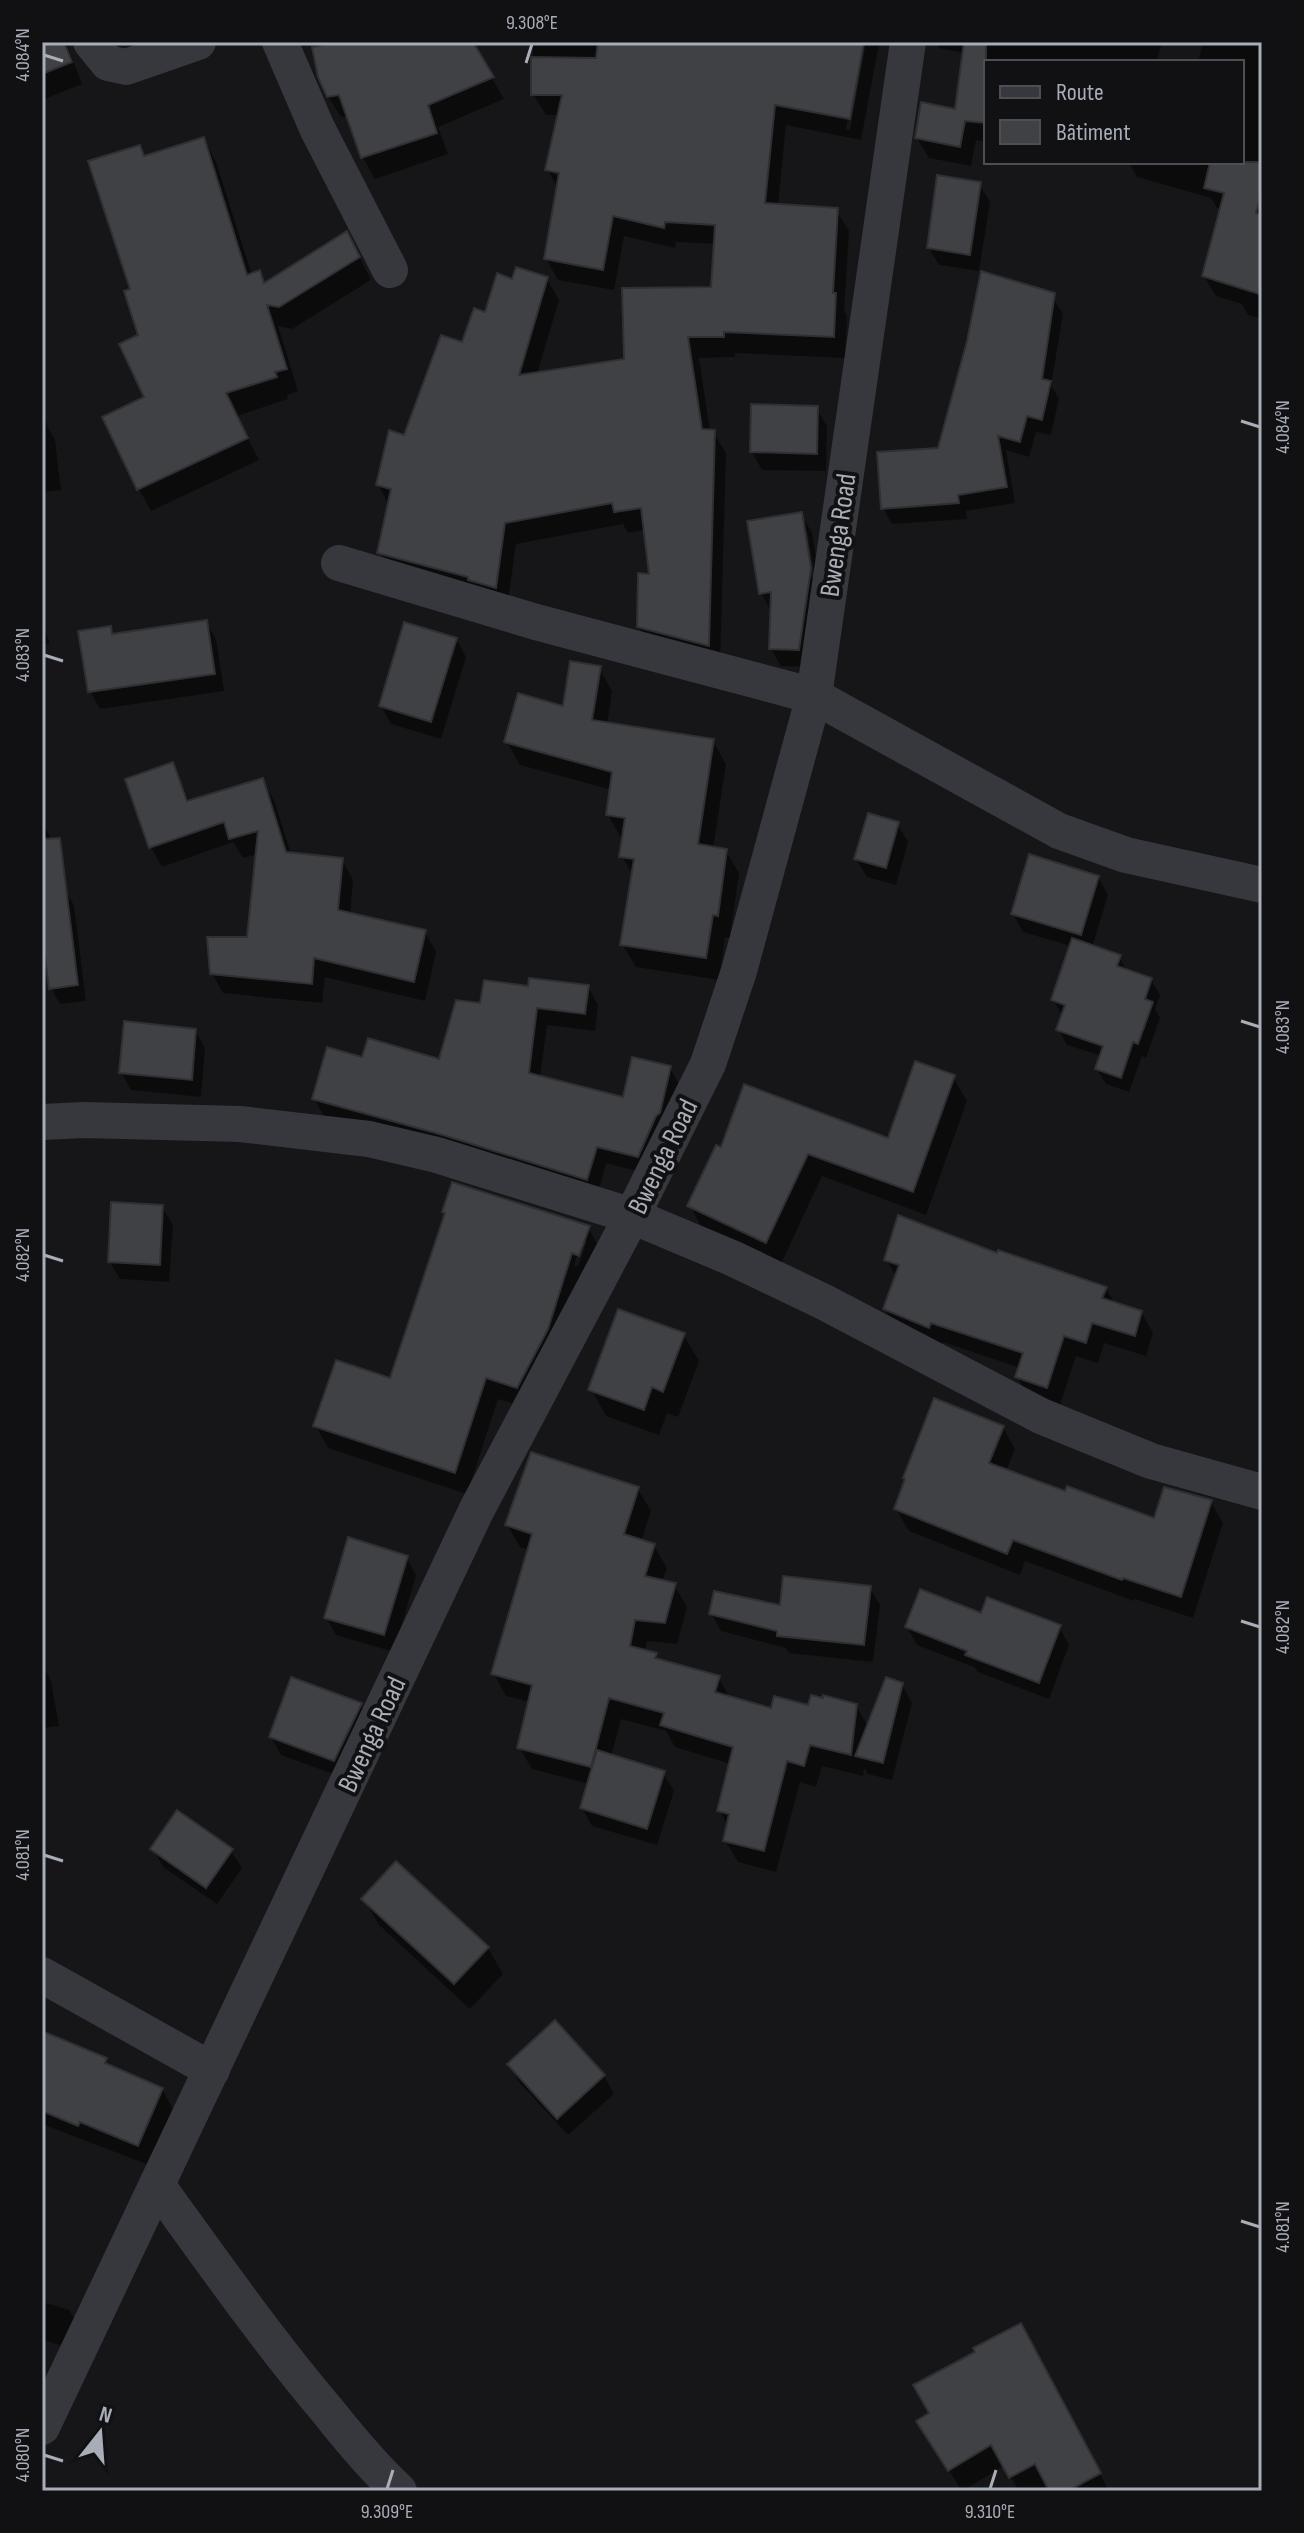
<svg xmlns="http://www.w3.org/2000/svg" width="1304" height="2533" viewBox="0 0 1304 2533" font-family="'Sofia Sans Condensed',sans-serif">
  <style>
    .shadow { fill: #0007; fill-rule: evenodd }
    .building { fill: #404145; stroke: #303034; stroke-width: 2 }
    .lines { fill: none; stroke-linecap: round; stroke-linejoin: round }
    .street { stroke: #37383d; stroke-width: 36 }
    .ticks { fill: none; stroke: #a8adb8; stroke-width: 3 }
    .labels { text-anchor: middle; stroke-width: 8; stroke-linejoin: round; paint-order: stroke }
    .street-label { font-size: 28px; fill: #a8adb8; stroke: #111113 }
    .neatline { fill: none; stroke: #a8adb8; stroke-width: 3 }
    .ticks-label { font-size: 20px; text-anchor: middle; fill: #a8adb8 }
  </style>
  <rect width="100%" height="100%" fill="#161618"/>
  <g class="shadow">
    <polygon points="42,42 66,42 82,84 42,100"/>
    <polygon points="349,42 471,42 504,99 438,127 448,154 375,179 363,158 348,116 341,117 328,96"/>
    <polygon points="533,42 862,42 846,129 850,130 866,42 879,44 861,140 786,125 778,206 836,210 849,231 844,311 847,316 845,358 735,353 735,357 699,358 710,432 713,432 726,453 720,666 651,648 639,627 652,576 646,530 628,533 623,524 516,544 507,608 392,573 380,552 389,505 378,485 463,345 514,281 547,279 559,300 537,374 626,361 713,289 716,244 676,242 675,248 624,236 614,290 558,280 546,259 558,189 547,169 559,115 546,115 533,94"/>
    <polygon points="936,42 1163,42 1156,62 986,62 986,142 976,140 971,166 929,158 917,138 957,112 964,53 939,48"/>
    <polygon points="1203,42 1262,42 1262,319 1248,315 1242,304 1216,296 1204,276 1222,209 1217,208 1211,198 1137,177 1129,162 1242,162 1242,62 1198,62"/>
    <polygon points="204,139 216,162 252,275 259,273 266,284 359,256 371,280 292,329 278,326 298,391 287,395 288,399 237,416 259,460 151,511 139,489 147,398 132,290 139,147 145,158"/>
    <polygon points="979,184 990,202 979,271 939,265 929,248"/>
    <polygon points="1053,298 1063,314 1051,386 1059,398 1051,435 1036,432 1029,457 1006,450 1015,503 966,511 967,519 892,524 883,508 940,450"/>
    <polygon points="42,404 47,426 55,440 61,490 42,492"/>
    <polygon points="816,408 827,426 826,471 762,470 752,452"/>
    <path d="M801,515L812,532L820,587L809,667L781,666L771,649V611L761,593ZM803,531H807L815,577L811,578Z"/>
    <polygon points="42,622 50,643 42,646"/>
    <polygon points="206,622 216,639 224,691 100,709 90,691 110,628 114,635"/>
    <polygon points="456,639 466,657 441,739 391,724 381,706"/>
    <polygon points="599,668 612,691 607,725 713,741 726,764 713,849 726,851 739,873 730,938 725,937 719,980 636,967 622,944 633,876 622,856 624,838 621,838 608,815 612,790 520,765 507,742 565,708"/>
    <polygon points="172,764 190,802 262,780 274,800 291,854 342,860 353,880 350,915 425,932 436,952 425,1001 325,977 322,1003 223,993 212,973 249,939 258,854 243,858 233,842 162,867 151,847"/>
    <polygon points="43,824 52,840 67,894 74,905 86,1001 60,1004 51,988 42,918"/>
    <polygon points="897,824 908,842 896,885 867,877 856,859"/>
    <polygon points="1098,877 1108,895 1092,947 1119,957 1128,972 1151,980 1160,995 1155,1009 1160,1018 1146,1058 1142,1056 1129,1092 1106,1084 1097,1069 1102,1056 1067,1045 1059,1030 1062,1015 1053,1000 1071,946 1023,932 1013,914"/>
    <polygon points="588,987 598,1005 595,1031 547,1025 540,1078 624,1099 670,1068 680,1086 648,1174 606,1163 597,1197 324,1116 314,1098 364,1060 440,1061 482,1006 530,989"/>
    <polygon points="195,1030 205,1048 201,1097 131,1090 121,1072"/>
    <polygon points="953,1077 967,1101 926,1215 822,1176 780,1266 703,1230 690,1206 717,1148 889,1140"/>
    <polygon points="162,1207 173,1225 169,1282 120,1279 110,1262"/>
    <path d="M444,1212L588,1228L601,1250L530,1409L498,1399L467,1494L328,1448L316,1426L391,1381L446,1216ZM582,1241H587L578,1266L574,1265Z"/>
    <polygon points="998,1256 1106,1288 1115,1304 1141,1312 1153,1333 1146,1356 1104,1343 1098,1363 1076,1356 1059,1408 1030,1398 1017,1377 1020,1368 943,1342 941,1347 897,1330 885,1309 897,1278 886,1259"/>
    <polygon points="683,1334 699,1361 678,1417 667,1413 659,1435 606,1416 591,1389"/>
    <polygon points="1003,1427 1015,1449 1006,1471 1066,1494 1155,1521 1211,1502 1223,1523 1193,1618 1135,1599 1134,1601 1025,1561 1020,1575 909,1531 896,1509"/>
    <polygon points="638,1489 651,1511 641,1542 654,1546 667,1568 662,1582 674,1585 687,1607 677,1644 647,1641 645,1652 655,1655 659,1661 718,1677 730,1698 772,1710 856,1706 869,1728 902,1685 912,1703 892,1780 868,1774 864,1768 863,1776 822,1766 816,1787 800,1782 776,1872 738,1862 725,1840 728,1826 719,1810 731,1764 675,1747 666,1731 621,1719 611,1757 663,1773 674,1791 657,1845 592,1826 582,1808 589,1784 532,1769 519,1747 530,1702 506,1696 494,1674 530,1550 520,1547 507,1525"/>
    <polygon points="406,1557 416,1575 394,1652 336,1635 326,1617"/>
    <polygon points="870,1588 880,1605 873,1662 789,1653 786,1648 721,1631 711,1613 782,1607"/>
    <polygon points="982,1615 1059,1627 1069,1645 1049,1699 978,1672 974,1667 917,1645 907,1627"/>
    <polygon points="42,1664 51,1681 59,1726 42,1728"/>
    <polygon points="360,1705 371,1722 344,1778 281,1755 271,1737"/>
    <polygon points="153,1849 231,1851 242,1868 217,1904 163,1867"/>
    <polygon points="364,1899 488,1948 503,1974 470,2009 379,1925"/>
    <polygon points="555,2023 604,2076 614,2094 568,2135 519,2082 509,2064"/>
    <polygon points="42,2033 106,2059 110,2067 162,2089 173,2109 149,2165 42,2124"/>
    <polygon points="46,2303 69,2310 74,2318 65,2347 42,2339 42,2318"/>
    <polygon points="1032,2347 1109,2491 1052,2491 1048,2485 1037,2491 1019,2491 1004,2466 962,2491 931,2443 931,2414 978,2353"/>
  </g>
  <g class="building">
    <polygon points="42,42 64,42 72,62 42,74"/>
    <polygon points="338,42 473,42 494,77 428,105 437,133 361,158 339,95 327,97 318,77 312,47"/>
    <polygon points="598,42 864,42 850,119 775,105 765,203 838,208 833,293 836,293 834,337 724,332 724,337 688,337 702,429 715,430 709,646 637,627 638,573 649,574 641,508 614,512 612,503 505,523 496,588 468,580 468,577 377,553 391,489 376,485 389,430 404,435 441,335 462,342 474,308 485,312 497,273 512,279 516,267 548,277 519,375 624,359 622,288 711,287 715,225 665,222 664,228 613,216 603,270 544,259 559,173 545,170 562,95 531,95 531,57 596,58"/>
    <polygon points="964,42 986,42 986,123 965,121 960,147 915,138 921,102 955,109"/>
    <polygon points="204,137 247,275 260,270 264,283 347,231 360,257 279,307 267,305 287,369 275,372 277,377 226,393 248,438 137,490 102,417 144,397 119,344 138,335 124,291 130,289 88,161 140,145 144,156"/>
    <polygon points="1210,162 1262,162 1262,190 1256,213 1262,215 1262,295 1202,276 1224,193 1204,188"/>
    <polygon points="937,175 981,182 970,255 927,248"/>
    <polygon points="981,271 1055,293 1042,379 1051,381 1042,420 1027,416 1020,442 998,436 1007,487 958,495 959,503 881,509 877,452 938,448 967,341"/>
    <polygon points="751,404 818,406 817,454 750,452"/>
    <polygon points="802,512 811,568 799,650 769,649 771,592 759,594 747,521"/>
    <polygon points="207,620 215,674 88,692 78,631 111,626 112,634"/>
    <polygon points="404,622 457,638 431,722 379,706"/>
    <polygon points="570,661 601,666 592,720 714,739 698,844 727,849 718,916 713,915 706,958 620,945 634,859 619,857 625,818 606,815 612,772 504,742 518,693 563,706"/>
    <polygon points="173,762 187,801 263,778 286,852 343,858 338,910 426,930 414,982 314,958 312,984 210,974 207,937 247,937 258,831 229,839 224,822 149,848 125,779"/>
    <polygon points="868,813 899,822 886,868 854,859"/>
    <polygon points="60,838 78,985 49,989 42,934 42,839"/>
    <polygon points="1029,854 1099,876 1081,935 1011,914"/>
    <polygon points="1072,938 1121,955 1117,966 1152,978 1145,999 1153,1002 1138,1044 1133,1042 1121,1078 1095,1069 1103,1046 1056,1030 1065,1005 1051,1000"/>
    <polygon points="529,978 589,985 585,1014 537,1008 529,1073 623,1097 632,1057 671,1066 660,1113 656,1116 638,1157 597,1147 587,1180 443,1135 312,1099 327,1047 362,1057 368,1038 439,1059 456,1000 480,1003 484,980 528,986"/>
    <polygon points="124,1021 196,1029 192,1080 119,1073"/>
    <polygon points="915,1061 955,1075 913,1192 808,1154 766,1243 687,1206 716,1145 721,1147 744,1084 888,1138"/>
    <polygon points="452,1182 590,1226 579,1256 572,1253 548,1329 517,1388 486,1378 455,1473 313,1426 336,1360 390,1378 445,1213 442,1212"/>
    <polygon points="111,1202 163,1205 160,1265 108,1262"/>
    <polygon points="898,1215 997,1253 998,1250 1107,1287 1102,1298 1142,1311 1135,1336 1092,1323 1086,1343 1064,1336 1047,1388 1015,1377 1023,1353 931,1323 929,1328 883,1309 899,1265 884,1260"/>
    <polygon points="618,1309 685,1333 663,1392 652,1387 644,1410 588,1390"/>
    <polygon points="934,1398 1004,1426 989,1463 1065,1491 1067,1486 1154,1518 1164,1487 1212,1500 1181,1597 1123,1578 1122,1580 1013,1540 1007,1554 894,1509 905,1479 903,1478"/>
    <polygon points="531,1452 639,1487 624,1534 655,1544 645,1576 676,1583 665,1623 635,1620 630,1646 657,1653 655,1658 720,1676 715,1692 771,1708 774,1696 808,1705 811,1695 823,1698 823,1695 857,1704 851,1755 810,1745 804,1766 787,1761 764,1851 723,1841 729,1814 717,1811 733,1747 660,1725 664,1713 609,1698 591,1767 517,1748 532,1685 491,1674 532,1534 505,1525"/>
    <polygon points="348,1537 408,1556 384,1635 324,1618"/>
    <polygon points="783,1576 871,1586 864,1645 777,1636 777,1631 709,1614 714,1591 780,1605"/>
    <polygon points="920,1589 981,1613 987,1597 1061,1625 1039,1683 965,1655 967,1651 905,1627"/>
    <polygon points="291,1677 362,1703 334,1761 269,1737"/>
    <polygon points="886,1677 903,1683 883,1763 855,1756"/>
    <polygon points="597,1750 665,1771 647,1829 580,1808"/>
    <polygon points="177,1810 233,1849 206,1888 150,1849"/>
    <polygon points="396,1861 489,1947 454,1984 361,1899"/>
    <polygon points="555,2020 605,2075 557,2119 507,2064"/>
    <polygon points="42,2031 107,2058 105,2063 163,2088 138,2146 80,2122 78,2126 42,2111"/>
    <polygon points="1021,2323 1101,2473 1068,2491 1049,2491 1035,2464 1009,2478 991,2445 948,2471 916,2421 929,2413 913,2385 975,2352 973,2348"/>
  </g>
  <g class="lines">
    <g class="street">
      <polyline points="91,42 108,63 126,67 198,42"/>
      <polyline points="280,42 317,128 390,270"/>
      <polyline points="339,563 536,622 814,696 1059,831 1126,855 1262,885"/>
      <polyline points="42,1122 84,1120 240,1124 369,1139 437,1155 632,1216 732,1258 824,1302 1041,1416 1151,1461 1262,1492"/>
      <polyline points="42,1975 212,2070"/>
      <path d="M157,2185C212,2261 266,2338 326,2409C349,2438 372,2466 399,2491"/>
      <polyline points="42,2427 476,1511 632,1216 708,1064 739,971 814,696 908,42"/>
    </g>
  </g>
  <path class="ticks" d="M44,55L63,61M526,63L532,44M1241,421L1260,427M44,655L63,661M1241,1021L1260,1027M44,1255L63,1261M1241,1621L1260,1627M44,1855L63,1861M1241,2221L1260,2227M44,2455L63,2461M387,2489L393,2470M990,2489L996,2470"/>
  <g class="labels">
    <g class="street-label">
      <text transform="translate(837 535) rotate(-82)" y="10">Bwenga Road</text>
      <text transform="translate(662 1156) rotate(-64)" y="10">Bwenga Road</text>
      <text transform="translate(371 1734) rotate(-65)" y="10">Bwenga Road</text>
    </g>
  </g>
  <rect width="1304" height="2533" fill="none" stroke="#111113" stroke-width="88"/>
  <rect x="984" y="60" width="260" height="104" fill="#111113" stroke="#4d4f55" stroke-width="2"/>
  <rect x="1000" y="86" width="40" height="12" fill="#37383d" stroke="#4d4f55" stroke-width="2"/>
  <text x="1056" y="100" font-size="24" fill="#a8adb8">Route</text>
  <rect x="1000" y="120" width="40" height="24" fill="#404145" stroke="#4d4f55" stroke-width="2"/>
  <text x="1056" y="140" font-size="24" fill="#a8adb8">Bâtiment</text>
  <g transform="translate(100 2433) rotate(17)" stroke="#111113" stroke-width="6" paint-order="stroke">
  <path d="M0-6L14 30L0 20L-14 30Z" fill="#a8adb8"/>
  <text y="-12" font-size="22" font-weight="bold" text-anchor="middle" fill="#a8adb8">N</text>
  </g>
  <rect x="44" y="44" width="1216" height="2445" class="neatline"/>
  <g class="ticks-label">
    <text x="532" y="29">9.308°E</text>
    <text transform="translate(22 55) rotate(-90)" y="7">4.084°N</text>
    <text transform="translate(1282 427) rotate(-90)" y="7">4.084°N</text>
    <text transform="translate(22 655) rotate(-90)" y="7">4.083°N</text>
    <text transform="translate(1282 1027) rotate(-90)" y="7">4.083°N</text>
    <text transform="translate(22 1255) rotate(-90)" y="7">4.082°N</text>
    <text transform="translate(1282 1627) rotate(-90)" y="7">4.082°N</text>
    <text transform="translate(22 1855) rotate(-90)" y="7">4.081°N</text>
    <text transform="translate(1282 2227) rotate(-90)" y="7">4.081°N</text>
    <text transform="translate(22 2455) rotate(-90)" y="7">4.080°N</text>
    <text x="387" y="2518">9.309°E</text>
    <text x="990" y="2518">9.310°E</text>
  </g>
</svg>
